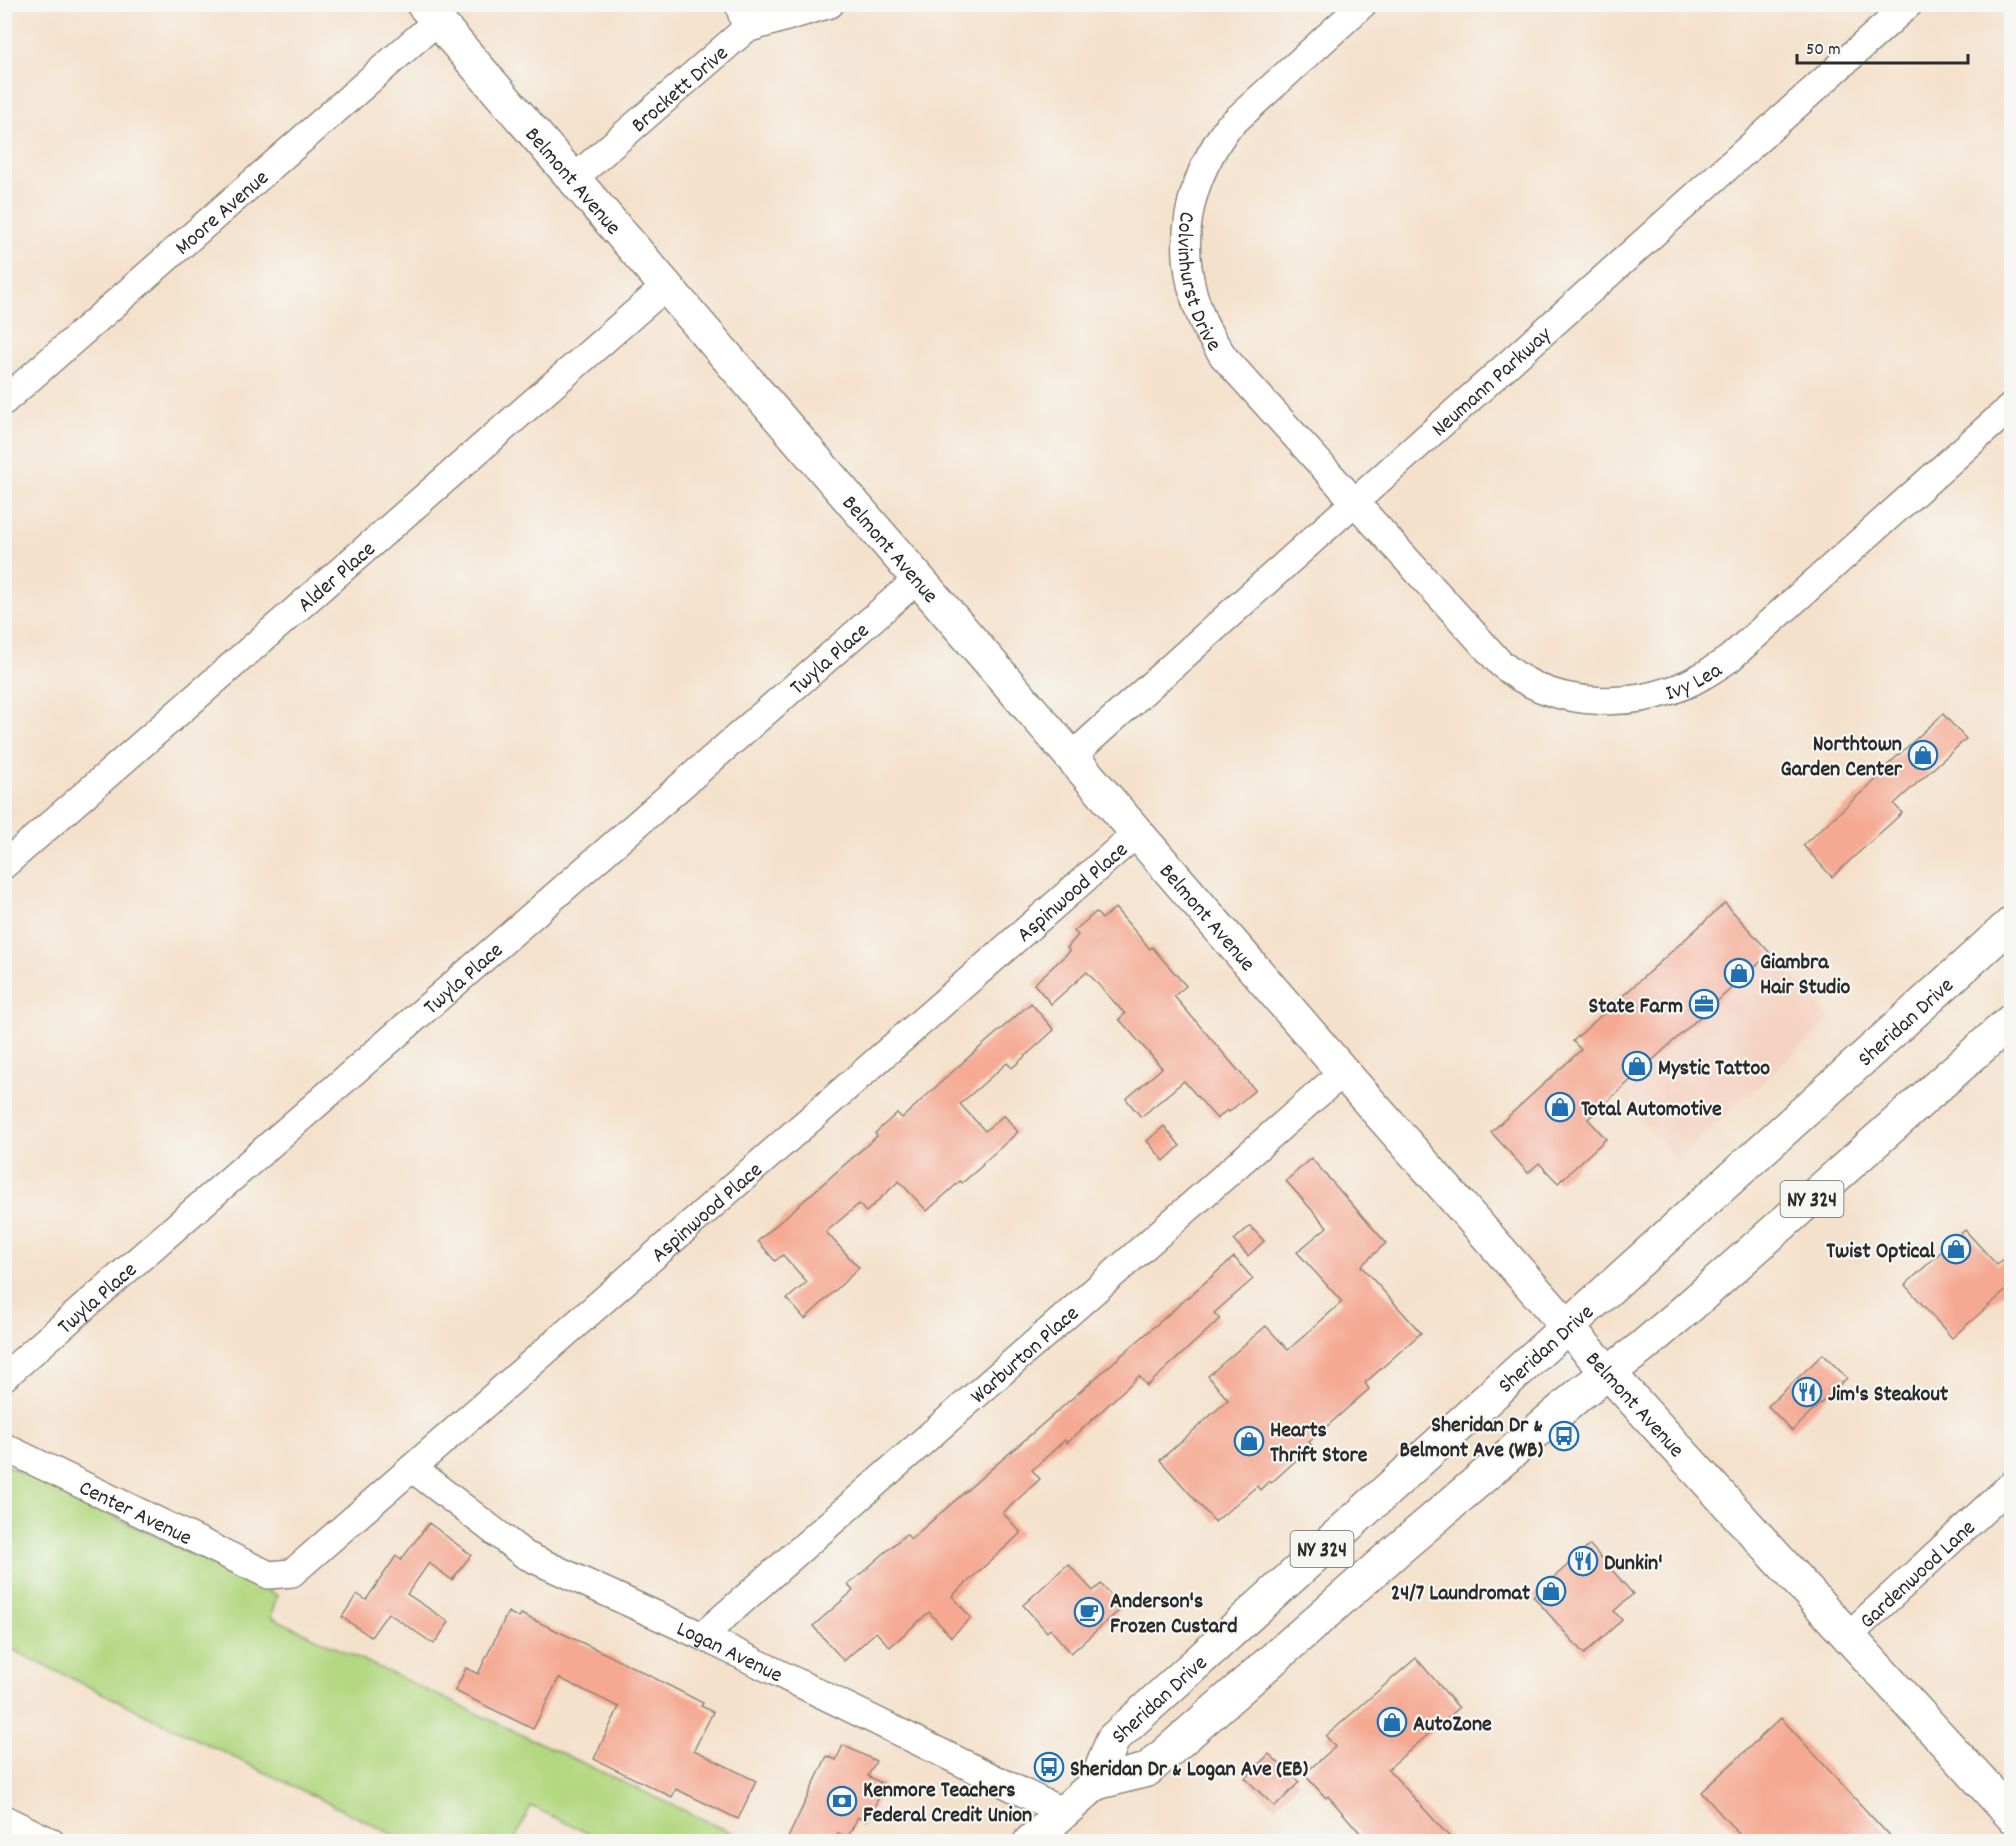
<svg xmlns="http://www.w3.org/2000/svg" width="2016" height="1846" viewBox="0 0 2016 1846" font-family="Dekko,sans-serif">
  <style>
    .built { fill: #f5d3c2 }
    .green { fill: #b3d881; stroke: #6f8256; stroke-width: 1.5 }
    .building { fill: #f5a992 }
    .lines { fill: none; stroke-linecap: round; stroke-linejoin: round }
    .minor-casing { stroke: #90867b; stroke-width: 30 }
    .tertiary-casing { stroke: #90867b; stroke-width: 36 }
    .primary-casing { stroke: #90867b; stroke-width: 36 }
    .minor { stroke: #fff; stroke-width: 27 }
    .tertiary { stroke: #fff; stroke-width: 33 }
    .primary { stroke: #fff; stroke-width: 33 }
    .labels { text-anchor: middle; stroke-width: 4.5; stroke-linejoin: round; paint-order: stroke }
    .shield { fill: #f6f6f2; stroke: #686867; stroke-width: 1.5 }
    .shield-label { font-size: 21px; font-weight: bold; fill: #2b2b2b }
    .street-label { font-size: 22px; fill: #2b2b2b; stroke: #f6f6f2 }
    .poi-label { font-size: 22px; font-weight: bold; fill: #2b2b2b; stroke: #f6f6f2; text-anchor: start }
  </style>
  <rect width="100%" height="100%" fill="#f6f6f2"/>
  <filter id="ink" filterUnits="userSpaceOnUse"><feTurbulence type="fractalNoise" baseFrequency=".0167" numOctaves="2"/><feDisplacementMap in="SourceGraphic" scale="12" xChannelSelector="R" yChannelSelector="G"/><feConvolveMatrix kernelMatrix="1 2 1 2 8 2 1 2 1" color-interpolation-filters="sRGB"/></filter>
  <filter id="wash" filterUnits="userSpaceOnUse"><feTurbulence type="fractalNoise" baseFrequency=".008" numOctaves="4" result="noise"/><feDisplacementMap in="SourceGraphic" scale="24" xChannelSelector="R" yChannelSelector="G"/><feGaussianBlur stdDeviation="1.35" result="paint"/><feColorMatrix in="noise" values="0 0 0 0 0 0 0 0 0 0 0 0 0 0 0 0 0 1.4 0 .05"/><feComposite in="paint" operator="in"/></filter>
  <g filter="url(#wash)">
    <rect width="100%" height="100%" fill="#f4e1cb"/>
    <polygon class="built" points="1724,899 1832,1019 1677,1159 1569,1039"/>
    <polygon class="green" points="4,1464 277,1595 271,1617 749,1841 604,1841 531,1806 514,1841 406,1841 5,1646"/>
    <g id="blocks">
      <g class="building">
        <polygon points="1943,714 1966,739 1894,804 1902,813 1832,877 1803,845 1882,774 1880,772"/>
        <polygon points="1725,903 1770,953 1588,1119 1606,1139 1558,1183 1539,1163 1528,1173 1491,1132 1581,1050 1573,1041"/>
        <polygon points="1115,908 1150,949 1152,947 1186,986 1174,996 1255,1090 1229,1112 1227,1110 1217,1119 1184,1081 1141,1117 1126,1099 1162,1068 1119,1019 1125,1014 1087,972 1051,1004 1034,984 1070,951 1067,948 1078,935 1074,931 1096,912 1102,919"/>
        <polygon points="1031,1003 1054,1030 1012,1068 1007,1063 960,1104 985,1131 1004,1115 1018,1132 982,1164 983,1165 962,1183 960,1181 927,1211 899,1181 866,1212 859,1204 826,1232 859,1268 805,1319 787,1299 807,1282 783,1255 775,1261 758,1241 877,1136 875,1133 897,1113 902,1118 962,1063"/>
        <polygon points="1164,1126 1180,1146 1164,1161 1147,1141"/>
        <polygon points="1311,1158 1386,1243 1361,1266 1421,1333 1365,1383 1369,1389 1309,1442 1312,1446 1271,1483 1269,1481 1260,1490 1257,1486 1215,1522 1160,1460 1228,1400 1208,1376 1266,1326 1288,1350 1342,1302 1297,1252 1327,1227 1286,1181"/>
        <polygon points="1250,1226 1264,1241 1248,1256 1234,1240"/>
        <polygon points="1965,1230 1997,1265 2012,1252 2012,1285 1952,1338 1905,1285"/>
        <polygon points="1234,1257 1253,1279 1214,1313 1220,1319 1147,1386 1139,1376 1067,1443 1065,1440 1032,1470 1040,1479 1003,1513 1021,1533 952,1596 971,1618 951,1637 929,1612 890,1647 876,1632 844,1661 813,1626 853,1591 848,1585 906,1534 911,1539"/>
        <polygon points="1823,1354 1847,1378 1792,1431 1768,1406"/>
        <polygon points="429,1523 471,1555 452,1580 429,1563 407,1594 449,1622 434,1644 388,1613 371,1637 342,1617 357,1594 366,1600 396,1556 401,1560"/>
        <polygon points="1590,1545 1633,1594 1614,1611 1622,1620 1584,1654 1533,1596"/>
        <polygon points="1068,1564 1093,1591 1101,1584 1122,1608 1071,1653 1050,1629 1047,1632 1023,1605"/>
        <polygon points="508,1612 519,1618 521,1614 621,1661 703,1703 701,1706 713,1712 694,1750 756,1781 738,1819 676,1789 672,1797 594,1759 619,1707 559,1678 533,1729 455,1691 466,1668 478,1674"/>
        <polygon points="1416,1658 1459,1708 1388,1769 1454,1842 1368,1842 1328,1796 1326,1798 1304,1774 1335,1747 1326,1736"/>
        <polygon points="1781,1718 1895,1842 1746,1842 1701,1792"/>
        <polygon points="843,1745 876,1761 868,1776 885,1785 867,1821 858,1817 848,1837 838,1833 834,1842 786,1842 827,1756 836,1760"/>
        <polygon points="1269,1754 1299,1782 1275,1807 1245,1778"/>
      </g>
    </g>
  </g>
  <g filter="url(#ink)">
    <use href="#blocks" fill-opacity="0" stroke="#90867b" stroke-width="1.5"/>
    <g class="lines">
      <g class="minor-casing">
        <g id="minor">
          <polyline points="739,4 746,29"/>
          <path id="s1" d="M1363,4L1227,128C1183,190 1174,254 1204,324C1209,335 1217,346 1223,356L1501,664C1508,669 1516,676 1524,680C1566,705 1627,706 1672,690C1693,683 1711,671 1729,659L2012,406"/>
          <path id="s2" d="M572,180L746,29L830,4"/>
          <path id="s3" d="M4,401L437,21"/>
          <path id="s4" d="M1072,756L1909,4"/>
          <path id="s5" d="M4,865L665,287"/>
          <path id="s6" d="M4,1377L918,579"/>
          <path id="s7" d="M4,1447L269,1575L292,1573L1137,833"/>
          <path id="s8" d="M412,1468L525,1555L702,1636L1063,1812"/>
          <path id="s9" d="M702,1636L1343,1072"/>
          <path id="s10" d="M1848,1636L2012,1484"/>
          <polyline points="4,1819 51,1842"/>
        </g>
      </g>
      <g class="tertiary-casing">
        <g id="tertiary">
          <path id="s11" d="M423,4L1343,1072L1587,1349L2012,1816"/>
        </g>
      </g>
      <g class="primary-casing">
        <g id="primary">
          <path id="s12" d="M1096,1783L1113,1739L2012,923"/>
          <polyline points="1030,1842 1096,1783 1147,1770 1395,1552 1581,1393 1640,1349 1681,1314 2012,1020"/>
        </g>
      </g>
      <use href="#minor" class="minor"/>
      <use href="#tertiary" class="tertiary"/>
      <use href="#primary" class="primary"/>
    </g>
  </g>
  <defs>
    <g id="shop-ring" transform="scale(1.5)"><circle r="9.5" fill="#f6f6f2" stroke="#1f6fb2" stroke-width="1.5"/><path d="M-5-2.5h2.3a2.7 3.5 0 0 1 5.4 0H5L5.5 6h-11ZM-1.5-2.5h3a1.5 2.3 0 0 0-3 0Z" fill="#1f6fb2"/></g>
    <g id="office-ring" transform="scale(1.5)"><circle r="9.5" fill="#f6f6f2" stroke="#1f6fb2" stroke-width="1.5"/><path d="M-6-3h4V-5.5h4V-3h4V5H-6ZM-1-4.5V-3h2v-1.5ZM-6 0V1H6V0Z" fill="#1f6fb2"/></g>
    <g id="restaurant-ring" transform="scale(1.5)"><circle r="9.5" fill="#f6f6f2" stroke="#1f6fb2" stroke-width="1.5"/><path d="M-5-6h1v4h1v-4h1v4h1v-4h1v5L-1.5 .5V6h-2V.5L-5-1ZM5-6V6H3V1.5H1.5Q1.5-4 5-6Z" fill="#1f6fb2"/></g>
    <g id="bus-ring" transform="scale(1.5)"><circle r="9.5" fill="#f6f6f2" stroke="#1f6fb2" stroke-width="1.5"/><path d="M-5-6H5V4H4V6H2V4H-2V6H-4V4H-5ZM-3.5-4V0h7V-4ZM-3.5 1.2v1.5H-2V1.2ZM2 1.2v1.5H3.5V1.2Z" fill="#1f6fb2"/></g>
    <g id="cafe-ring" transform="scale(1.5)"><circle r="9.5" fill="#f6f6f2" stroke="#1f6fb2" stroke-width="1.5"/><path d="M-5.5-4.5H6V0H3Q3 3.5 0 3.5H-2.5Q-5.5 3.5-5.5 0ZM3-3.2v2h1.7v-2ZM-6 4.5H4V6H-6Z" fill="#1f6fb2"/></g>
    <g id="bank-ring" transform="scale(1.5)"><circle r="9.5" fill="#f6f6f2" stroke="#1f6fb2" stroke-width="1.5"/><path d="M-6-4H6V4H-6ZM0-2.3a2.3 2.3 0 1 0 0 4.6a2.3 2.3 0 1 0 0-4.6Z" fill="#1f6fb2"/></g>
  </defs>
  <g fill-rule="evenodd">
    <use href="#shop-ring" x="1923" y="755"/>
    <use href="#shop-ring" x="1739" y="973"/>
    <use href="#office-ring" x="1704" y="1004"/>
    <use href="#shop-ring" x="1637" y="1066"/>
    <use href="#shop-ring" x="1560" y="1107"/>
    <use href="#shop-ring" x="1956" y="1249"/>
    <use href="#restaurant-ring" x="1807" y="1392"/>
    <use href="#bus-ring" x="1564" y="1436"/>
    <use href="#shop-ring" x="1249" y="1441"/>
    <use href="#restaurant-ring" x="1583" y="1561"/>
    <use href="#shop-ring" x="1551" y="1591"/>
    <use href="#cafe-ring" x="1089" y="1612"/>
    <use href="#shop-ring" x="1392" y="1722"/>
    <use href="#bus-ring" x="1049" y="1767"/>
    <use href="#bank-ring" x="842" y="1801"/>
  </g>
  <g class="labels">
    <g class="shield">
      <rect x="1780.5" y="1181" width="63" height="36" rx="4.5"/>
      <rect x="1290.5" y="1531" width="63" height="36" rx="4.5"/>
    </g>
    <g class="shield-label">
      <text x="1812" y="1206">NY 324</text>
      <text x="1322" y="1556">NY 324</text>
    </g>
    <g class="street-label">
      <text dy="8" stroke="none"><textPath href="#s2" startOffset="141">Brockett Drive</textPath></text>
      <text dy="8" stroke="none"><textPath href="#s11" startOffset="232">Belmont Avenue</textPath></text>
      <text dy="8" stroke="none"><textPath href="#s3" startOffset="288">Moore Avenue</textPath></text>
      <text dy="8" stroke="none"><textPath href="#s1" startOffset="348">Colvinhurst Drive</textPath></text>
      <text dy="8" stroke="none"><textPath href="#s4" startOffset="562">Neumann Parkway</textPath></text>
      <text dy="8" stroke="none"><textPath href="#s11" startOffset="718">Belmont Avenue</textPath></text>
      <text dy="8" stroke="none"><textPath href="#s5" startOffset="440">Alder Place</textPath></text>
      <text dy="8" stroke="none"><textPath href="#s6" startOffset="1094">Twyla Place</textPath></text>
      <text dy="8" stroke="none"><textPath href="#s1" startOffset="1047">Ivy Lea</textPath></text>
      <text dy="8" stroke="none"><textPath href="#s7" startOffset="1353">Aspinwood Place</textPath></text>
      <text dy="8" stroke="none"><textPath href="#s11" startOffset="1204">Belmont Avenue</textPath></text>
      <text dy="8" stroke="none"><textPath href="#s6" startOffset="608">Twyla Place</textPath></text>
      <text dy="8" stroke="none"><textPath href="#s12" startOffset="1116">Sheridan Drive</textPath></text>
      <text dy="8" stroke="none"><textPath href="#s7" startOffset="867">Aspinwood Place</textPath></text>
      <text dy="8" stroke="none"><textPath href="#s6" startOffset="122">Twyla Place</textPath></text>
      <text dy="8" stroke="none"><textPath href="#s12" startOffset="630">Sheridan Drive</textPath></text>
      <text dy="8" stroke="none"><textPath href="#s9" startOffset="428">Warburton Place</textPath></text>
      <text dy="8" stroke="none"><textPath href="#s11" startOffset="1852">Belmont Avenue</textPath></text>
      <text dy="8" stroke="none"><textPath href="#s7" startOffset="147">Center Avenue</textPath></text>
      <text dy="8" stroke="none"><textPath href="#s10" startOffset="93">Gardenwood Lane</textPath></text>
      <text dy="8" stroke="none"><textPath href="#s8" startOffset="369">Logan Avenue</textPath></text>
      <text dy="8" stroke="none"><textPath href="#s12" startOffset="108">Sheridan Drive</textPath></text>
    </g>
    <g class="poi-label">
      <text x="1902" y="750" text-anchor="end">Northtown<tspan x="1902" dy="25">Garden Center</tspan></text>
      <text x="1760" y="968">Giambra<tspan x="1760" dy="25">Hair Studio</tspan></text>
      <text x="1683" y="1012" text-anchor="end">State Farm</text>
      <text x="1658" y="1074">Mystic Tattoo</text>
      <text x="1581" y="1115">Total Automotive</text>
      <text x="1935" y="1257" text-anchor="end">Twist Optical</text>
      <text x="1828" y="1400">Jim's Steakout</text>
      <text x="1543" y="1431" text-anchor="end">Sheridan Dr &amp;<tspan x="1543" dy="25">Belmont Ave (WB)</tspan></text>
      <text x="1270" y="1436">Hearts<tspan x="1270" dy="25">Thrift Store</tspan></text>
      <text x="1604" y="1569">Dunkin'</text>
      <text x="1530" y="1599" text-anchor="end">24/7 Laundromat</text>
      <text x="1110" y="1607">Anderson's<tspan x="1110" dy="25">Frozen Custard</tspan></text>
      <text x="1413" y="1730">AutoZone</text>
      <text x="1070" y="1775">Sheridan Dr &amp; Logan Ave (EB)</text>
      <text x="863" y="1796">Kenmore Teachers<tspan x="863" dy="25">Federal Credit Union</tspan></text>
    </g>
  </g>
  <rect width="2016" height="1846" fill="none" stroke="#f6f6f2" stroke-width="24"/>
  <path d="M1797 54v9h171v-9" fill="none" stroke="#2b2b2b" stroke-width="3"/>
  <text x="1806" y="54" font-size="18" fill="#2b2b2b" stroke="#f6f6f2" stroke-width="4.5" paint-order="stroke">50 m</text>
</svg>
